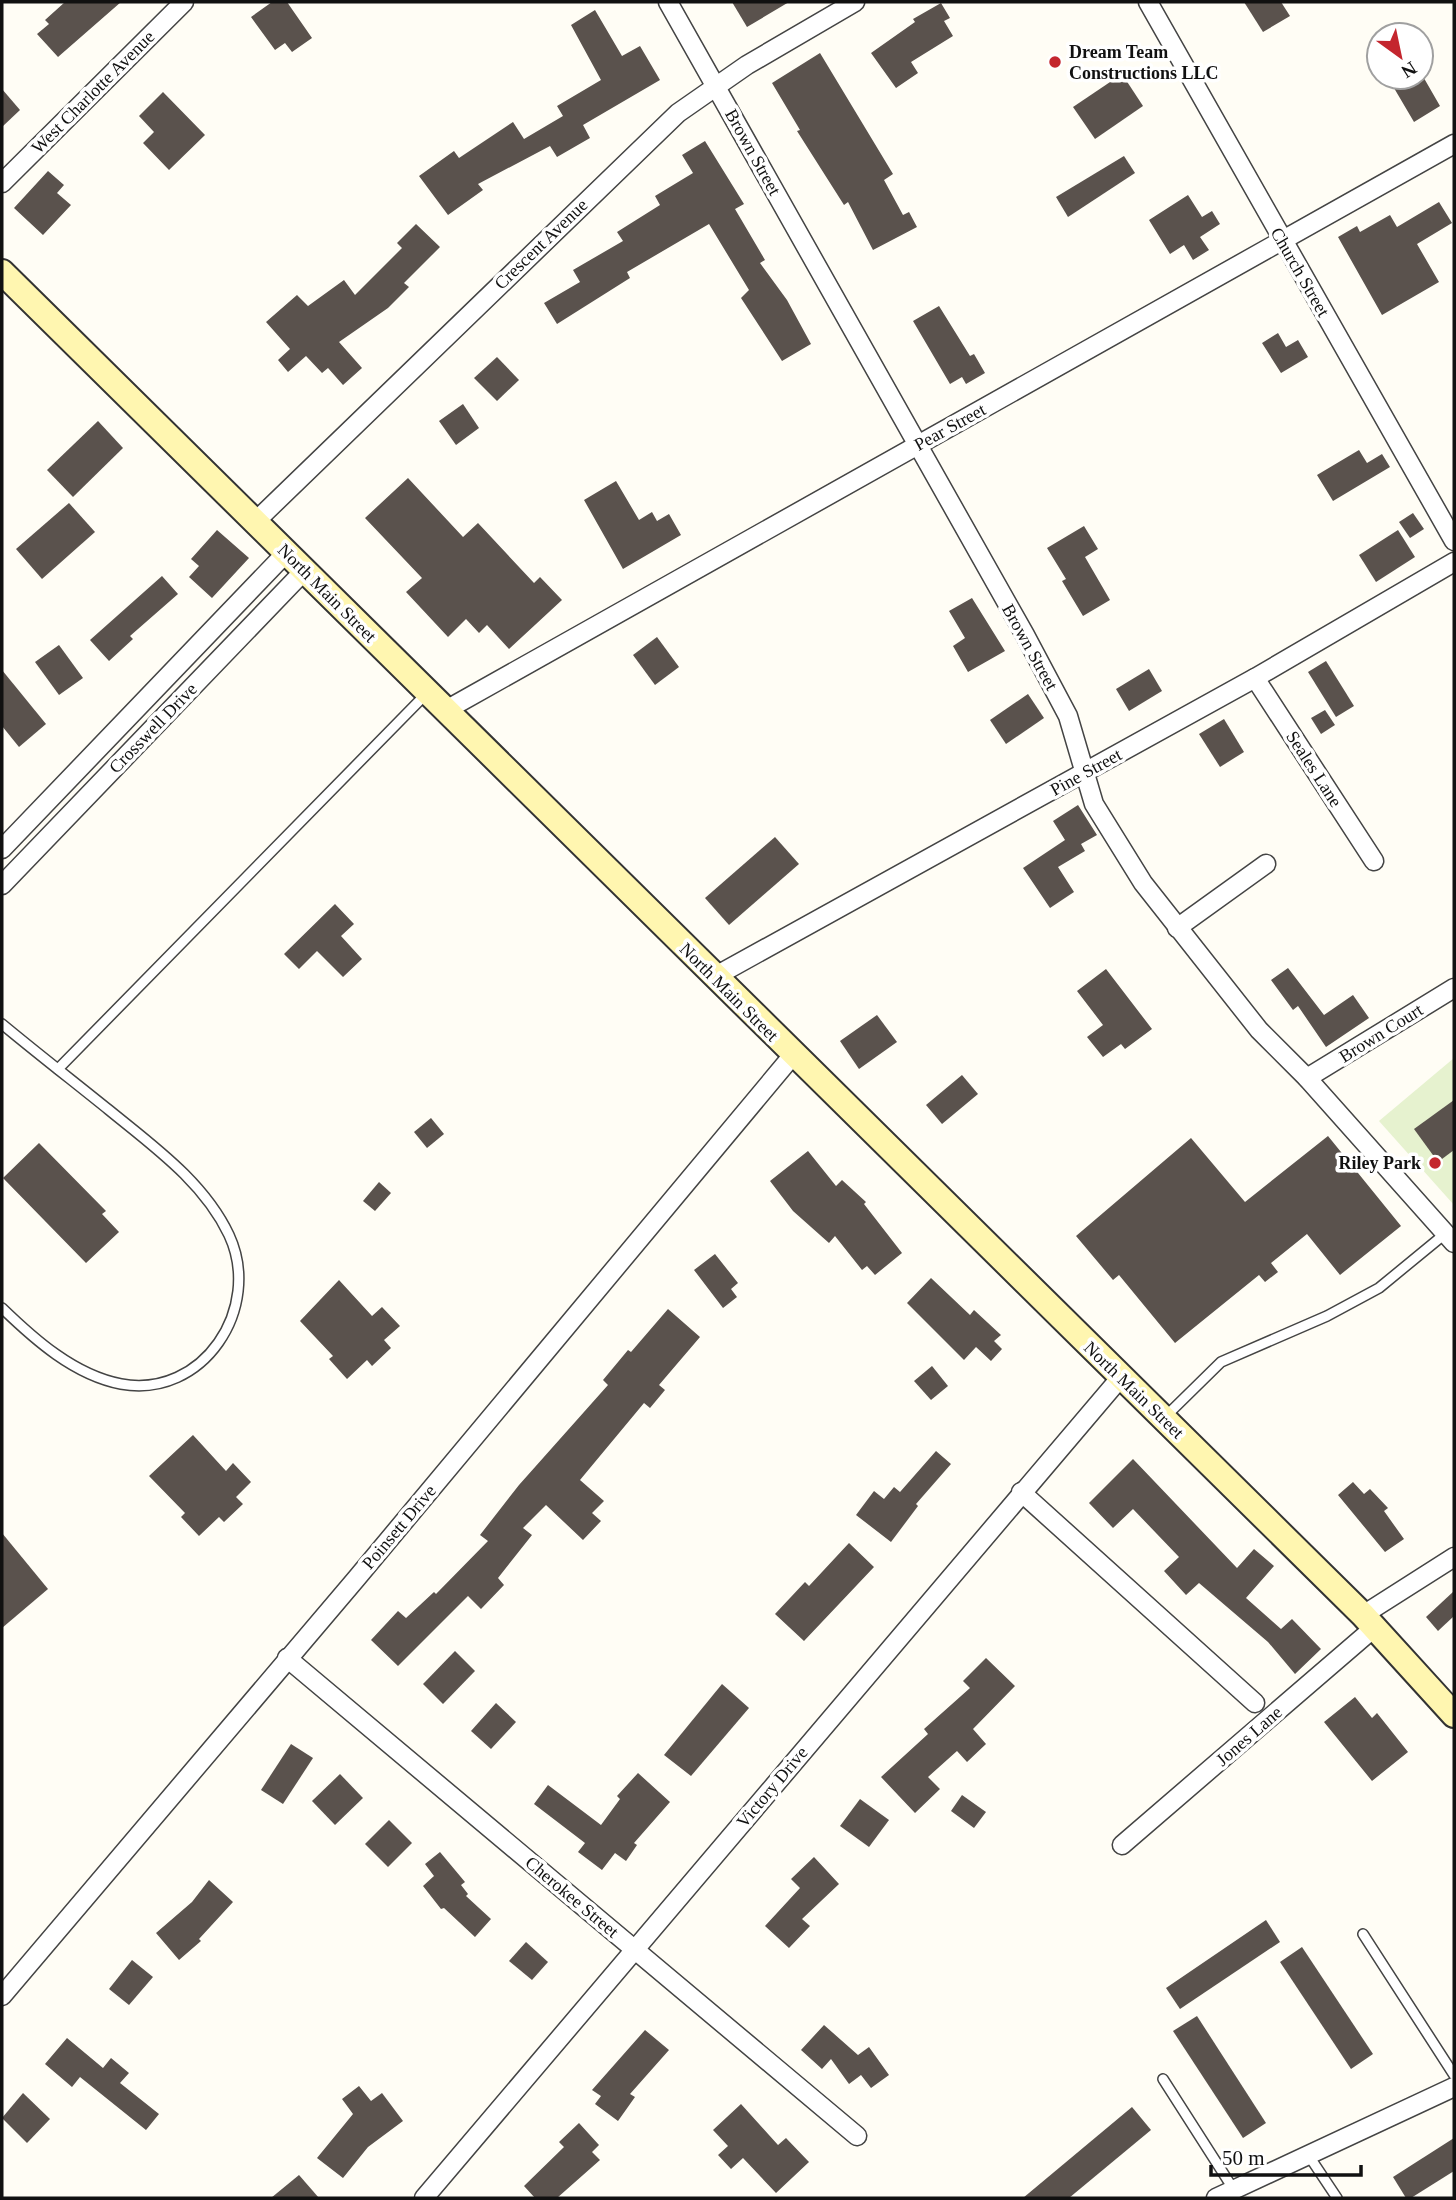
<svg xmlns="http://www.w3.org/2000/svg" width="1456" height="2200" viewBox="0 0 1456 2200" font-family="Georgia,serif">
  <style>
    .pitch { fill: #e6f2cf }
    .building { fill: #5a524d }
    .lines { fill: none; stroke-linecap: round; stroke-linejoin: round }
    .service-casing { stroke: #444; stroke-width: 12 }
    .minor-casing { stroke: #444; stroke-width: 21 }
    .secondary-casing { stroke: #333; stroke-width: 28 }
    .service { stroke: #fff; stroke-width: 9 }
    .minor { stroke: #fff; stroke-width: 18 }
    .secondary { stroke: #fff6b0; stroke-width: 24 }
    .poi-dot { fill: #c4262e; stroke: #fff; stroke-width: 2.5 }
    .labels { text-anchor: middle; stroke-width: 7; stroke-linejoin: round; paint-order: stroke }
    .poi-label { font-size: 18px; font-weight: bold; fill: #111; stroke: #fff; text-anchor: start }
    .street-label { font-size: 18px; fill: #111; stroke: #fff }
  </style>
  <rect width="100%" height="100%" fill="#fffdf5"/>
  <polygon class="pitch" points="1454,1058 1454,1205 1379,1121"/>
  <g class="building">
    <polygon points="65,2 121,2 58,57 37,34 49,24 45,20"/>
    <polygon points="272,2 287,2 312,38 292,52 285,43 275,50 251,17"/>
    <polygon points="732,2 789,2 747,27"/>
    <polygon points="1244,2 1281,2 1290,16 1263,32"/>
    <polygon points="941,3 950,18 944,21 953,36 911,62 918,73 896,88 871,53 915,22 913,19"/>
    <polygon points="595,10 622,56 640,46 660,80 583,125 590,138 557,157 550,146 478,184 483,190 448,215 419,176 454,151 459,158 513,122 524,139 563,116 557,106 601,80 571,25"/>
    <polygon points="820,53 893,174 884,180 903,215 909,212 917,227 873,250 848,202 844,205 797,131 800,130 772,83"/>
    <polygon points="1421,73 1440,106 1414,122 1394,88 1411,77 1421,77"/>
    <polygon points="1122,74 1143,106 1095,139 1073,107"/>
    <polygon points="2,89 20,110 2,127"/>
    <polygon points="163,92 205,135 169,170 143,143 154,132 139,116"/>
    <polygon points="705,141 744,204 735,209 765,260 760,263 787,300 811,344 782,361 741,298 749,290 709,224 627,272 630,278 557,324 544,303 580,282 573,270 623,241 617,232 660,205 655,196 693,173 682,155"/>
    <polygon points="1124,156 1135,173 1068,217 1056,197"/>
    <polygon points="48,171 64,185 57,193 71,205 43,235 14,208"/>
    <polygon points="1188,195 1202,217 1212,211 1220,224 1200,237 1209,250 1193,260 1184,245 1170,254 1149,220"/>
    <polygon points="1439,202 1452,223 1417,244 1439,282 1382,315 1338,237 1357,226 1360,232 1390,215 1397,227"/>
    <polygon points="416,224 440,247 404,283 409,287 388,308 339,342 362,368 343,385 328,368 322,373 306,356 288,372 278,360 290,349 266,322 297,295 308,306 344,280 355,295 402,248 397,243"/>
    <polygon points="939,306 970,356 974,354 985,373 966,384 962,377 950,384 913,321"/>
    <polygon points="1278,333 1286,347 1298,340 1308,357 1281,373 1262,343"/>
    <polygon points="497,357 519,380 497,401 474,378"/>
    <polygon points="463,404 479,428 456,445 439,421"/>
    <polygon points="98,421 123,448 73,497 47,470"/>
    <polygon points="1359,450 1367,463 1382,454 1390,467 1333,501 1317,475"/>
    <polygon points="408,478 463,537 478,523 534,583 540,577 562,600 509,649 487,625 479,633 466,619 448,637 406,592 422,578 365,518"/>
    <polygon points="616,481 639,520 652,512 657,521 669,514 681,535 623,569 584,500"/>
    <polygon points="69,503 95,532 42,579 16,549"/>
    <polygon points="1413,513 1424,529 1410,538 1399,522"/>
    <polygon points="1084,526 1098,549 1085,557 1110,600 1083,616 1062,581 1066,579 1047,548"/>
    <polygon points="217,530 249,558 212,598 189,577 199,566 191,559"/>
    <polygon points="1398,530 1415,557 1376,582 1359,555"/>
    <polygon points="162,576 178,594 130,636 133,639 109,661 90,640"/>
    <polygon points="972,598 1005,651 968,672 953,646 965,638 949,611"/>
    <polygon points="657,637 679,667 655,685 633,655"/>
    <polygon points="59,645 83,678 59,695 35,662"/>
    <polygon points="1326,661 1354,706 1336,717 1308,672"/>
    <polygon points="1149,669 1162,691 1129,711 1116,689"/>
    <polygon points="2,670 46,724 19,747 2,726"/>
    <polygon points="1028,694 1044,718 1006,744 990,720"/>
    <polygon points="1325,710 1335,725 1321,734 1311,718"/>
    <polygon points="1224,719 1244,752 1220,767 1199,734"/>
    <polygon points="1078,805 1097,835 1081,844 1085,851 1058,867 1074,892 1050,908 1023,868 1065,840 1053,821"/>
    <polygon points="775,837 799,864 729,925 705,898"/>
    <polygon points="335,904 354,924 341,936 362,959 343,977 317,951 299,969 284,954"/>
    <polygon points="1288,968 1324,1015 1353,995 1369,1018 1326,1047 1298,1006 1293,1010 1271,980"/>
    <polygon points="1106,969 1152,1029 1125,1049 1121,1044 1103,1057 1087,1037 1103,1025 1077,991"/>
    <polygon points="877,1015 897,1042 859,1069 840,1041"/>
    <polygon points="962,1075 978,1094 942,1124 926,1105"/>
    <polygon points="1454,1100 1454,1150 1438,1162 1414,1129"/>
    <polygon points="431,1118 444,1134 427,1148 414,1132"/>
    <polygon points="1328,1136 1401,1226 1340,1275 1307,1234 1271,1263 1278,1272 1265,1282 1259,1275 1175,1343 1119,1275 1113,1280 1076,1236 1191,1138 1245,1202"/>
    <polygon points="39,1143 106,1211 102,1214 119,1232 86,1263 3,1178"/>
    <polygon points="808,1151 836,1186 842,1180 866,1202 864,1204 902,1253 875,1275 867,1266 862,1270 835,1236 829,1243 793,1211 770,1181"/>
    <polygon points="379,1182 391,1193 375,1211 363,1201"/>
    <polygon points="715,1254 738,1283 731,1289 737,1297 723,1308 694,1270"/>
    <polygon points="931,1278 970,1315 974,1310 1001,1335 994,1341 1002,1349 991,1361 976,1347 964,1360 907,1303"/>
    <polygon points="339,1280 372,1316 382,1307 400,1326 384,1340 391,1348 372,1366 367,1360 347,1379 329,1359 333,1356 300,1321"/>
    <polygon points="668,1309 700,1337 659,1385 665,1390 650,1408 644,1403 580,1480 604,1501 592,1513 601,1521 583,1540 546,1505 523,1528 532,1535 498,1578 504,1585 481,1609 468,1596 398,1666 371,1640 398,1611 406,1618 434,1592 436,1594 488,1541 480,1535 519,1485 608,1385 603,1380 628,1350 631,1352"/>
    <polygon points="932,1366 948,1386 931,1400 914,1381"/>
    <polygon points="193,1435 226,1471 233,1463 251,1482 236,1497 243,1504 224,1522 219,1517 199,1536 181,1517 185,1513 149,1476"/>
    <polygon points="936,1451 951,1464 916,1504 918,1506 891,1542 856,1515 874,1491 884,1499 894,1487 900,1492"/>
    <polygon points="1133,1459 1237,1568 1254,1549 1274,1566 1246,1598 1281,1629 1292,1619 1321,1649 1295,1674 1268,1642 1199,1583 1186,1595 1164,1571 1179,1557 1133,1509 1113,1528 1089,1503"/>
    <polygon points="1353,1482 1364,1494 1370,1489 1388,1508 1384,1511 1404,1539 1385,1552 1338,1495"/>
    <polygon points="2,1533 48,1589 2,1628"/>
    <polygon points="849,1543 874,1567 804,1641 775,1614 805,1582 809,1586"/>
    <polygon points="1454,1591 1454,1616 1438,1631 1426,1617"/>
    <polygon points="455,1651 475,1671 443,1704 423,1684"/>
    <polygon points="986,1658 1015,1686 973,1729 986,1744 967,1762 957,1751 928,1777 940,1789 915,1813 881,1777 928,1734 924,1729 970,1688 963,1681"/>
    <polygon points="722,1684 749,1708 691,1776 664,1755"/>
    <polygon points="1355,1697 1372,1718 1377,1713 1408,1752 1372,1781 1324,1722"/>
    <polygon points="496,1703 516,1722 491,1749 471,1731"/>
    <polygon points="291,1744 313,1758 283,1804 261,1790"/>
    <polygon points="638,1773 670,1802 634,1843 637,1845 626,1861 615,1853 602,1870 578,1852 585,1843 534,1804 548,1785 601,1825 620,1799 617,1796"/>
    <polygon points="340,1774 363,1798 335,1825 312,1801"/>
    <polygon points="962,1795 986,1812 974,1828 951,1811"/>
    <polygon points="860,1799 889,1820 869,1847 840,1826"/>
    <polygon points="389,1820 412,1843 388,1867 365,1844"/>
    <polygon points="440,1852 465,1882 461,1885 468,1894 466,1896 491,1919 475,1937 444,1908 441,1909 423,1886 434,1876 425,1864"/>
    <polygon points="814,1857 839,1884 802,1919 810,1926 789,1948 765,1926 800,1888 791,1879"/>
    <polygon points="209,1880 233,1902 199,1939 201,1941 179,1960 156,1933 192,1902"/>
    <polygon points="1266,1920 1280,1942 1180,2009 1166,1988"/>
    <polygon points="526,1942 548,1962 532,1980 509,1961"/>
    <polygon points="1302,1947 1373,2054 1351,2069 1280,1962"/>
    <polygon points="132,1960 153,1977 129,2005 109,1989"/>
    <polygon points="1197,2016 1266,2123 1243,2138 1173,2031"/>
    <polygon points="824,2025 858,2055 869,2047 889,2075 871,2088 861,2075 849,2084 831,2059 822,2069 801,2050"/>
    <polygon points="645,2030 669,2050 630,2094 635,2097 618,2121 595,2104 601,2096 592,2090"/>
    <polygon points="67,2038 103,2068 111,2058 129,2073 120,2083 159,2114 146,2130 80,2077 72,2087 45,2064"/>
    <polygon points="359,2086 371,2101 382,2093 403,2121 368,2147 343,2178 317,2158 353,2114 342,2099"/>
    <polygon points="23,2093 50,2119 27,2143 2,2118"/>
    <polygon points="741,2104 778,2145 786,2138 809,2162 776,2193 743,2158 731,2169 718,2155 728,2146 713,2130"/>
    <polygon points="1132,2107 1151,2130 1069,2198 1023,2198"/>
    <polygon points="579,2123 599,2145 592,2152 600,2160 557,2198 535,2198 524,2186 564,2147 559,2142"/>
    <polygon points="1454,2138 1454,2171 1411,2198 1406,2198 1393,2177"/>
    <polygon points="299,2175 319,2198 271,2198"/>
  </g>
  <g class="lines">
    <g class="service-casing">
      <g id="service">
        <path d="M2,1024C37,1053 73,1081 109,1110C153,1146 204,1182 229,1235C263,1308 203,1399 121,1384C74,1375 34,1339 2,1308"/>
        <polyline points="58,1069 427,693"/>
        <polyline points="1164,1418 1221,1362 1327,1316 1379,1288 1446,1233"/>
        <polyline points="1363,1934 1454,2075"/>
        <polyline points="1163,2079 1234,2190"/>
        <polyline points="1309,2156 1337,2198"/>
      </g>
    </g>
    <g class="minor-casing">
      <g id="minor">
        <polyline points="668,2 1025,635 1068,716 1094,804 1143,883 1259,1030 1307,1078 1454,1243"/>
        <polyline points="1148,2 1454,541"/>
        <polyline points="2,183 184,2"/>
        <polyline points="255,522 678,113 747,65 855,2"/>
        <polyline points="1255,678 1374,861"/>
        <polyline points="446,710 1454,144"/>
        <polyline points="2,849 286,553"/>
        <polyline points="2,885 304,571"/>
        <polyline points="1177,928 1266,864"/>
        <polyline points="714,977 1255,678 1454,562"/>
        <polyline points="1307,1078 1454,988"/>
        <polyline points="1021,1492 1255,1703"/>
        <polyline points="1363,1615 1454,1557"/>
        <polyline points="287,1658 857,2136"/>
        <polyline points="1122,1845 1375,1627"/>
        <polyline points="2,1996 356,1579 793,1055"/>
        <polyline points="424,2198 1121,1377"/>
        <polyline points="1216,2198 1454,2087"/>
      </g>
    </g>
    <g class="secondary-casing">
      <polyline id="secondary" points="2,272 1363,1615 1454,1715"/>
    </g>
    <use href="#service" class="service"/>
    <use href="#minor" class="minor"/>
    <use href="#secondary" class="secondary"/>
  </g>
  <g class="poi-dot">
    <circle cx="1055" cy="62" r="7"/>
    <circle cx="1435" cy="1163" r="7"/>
  </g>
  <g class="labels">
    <g class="poi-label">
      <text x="1069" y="58">Dream Team<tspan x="1069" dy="21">Constructions LLC</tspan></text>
      <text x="1421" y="1169" text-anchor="end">Riley Park</text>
    </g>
    <g class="street-label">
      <text transform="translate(93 92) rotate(-45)" y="6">West Charlotte Avenue</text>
      <text transform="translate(753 152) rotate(61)" y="6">Brown Street</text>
      <text transform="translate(541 244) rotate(-44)" y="6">Crescent Avenue</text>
      <text transform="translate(1300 272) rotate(60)" y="6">Church Street</text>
      <text transform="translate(950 427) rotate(-29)" y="6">Pear Street</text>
      <text transform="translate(327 593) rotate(45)" y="6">North Main Street</text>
      <text transform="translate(1030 647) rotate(61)" y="6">Brown Street</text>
      <text transform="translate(153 728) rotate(-46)" y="6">Crosswell Drive</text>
      <text transform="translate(1314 769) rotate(57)" y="6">Seales Lane</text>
      <text transform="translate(1086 772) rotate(-29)" y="6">Pine Street</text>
      <text transform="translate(729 992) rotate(45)" y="6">North Main Street</text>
      <text transform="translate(1381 1033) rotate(-32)" y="6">Brown Court</text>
      <text transform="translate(1134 1390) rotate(44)" y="6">North Main Street</text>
      <text transform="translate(399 1527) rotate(-50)" y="6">Poinsett Drive</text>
      <text transform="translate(1249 1736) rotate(-41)" y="6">Jones Lane</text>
      <text transform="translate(772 1787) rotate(-50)" y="6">Victory Drive</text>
      <text transform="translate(572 1897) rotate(40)" y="6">Cherokee Street</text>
    </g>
  </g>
  <rect width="1456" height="2200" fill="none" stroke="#111111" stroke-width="7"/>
  <g transform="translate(1400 56) rotate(147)"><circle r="33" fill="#ffffff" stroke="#a0a0a0" stroke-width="2"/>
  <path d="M0-5L12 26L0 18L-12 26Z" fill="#c4262e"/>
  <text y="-10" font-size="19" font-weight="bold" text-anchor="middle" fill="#111111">N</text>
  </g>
  <path d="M1211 2165v10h150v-10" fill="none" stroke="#111111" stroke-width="3.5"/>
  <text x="1222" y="2165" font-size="21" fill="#111111" stroke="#ffffff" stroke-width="5" paint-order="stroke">50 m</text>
</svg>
